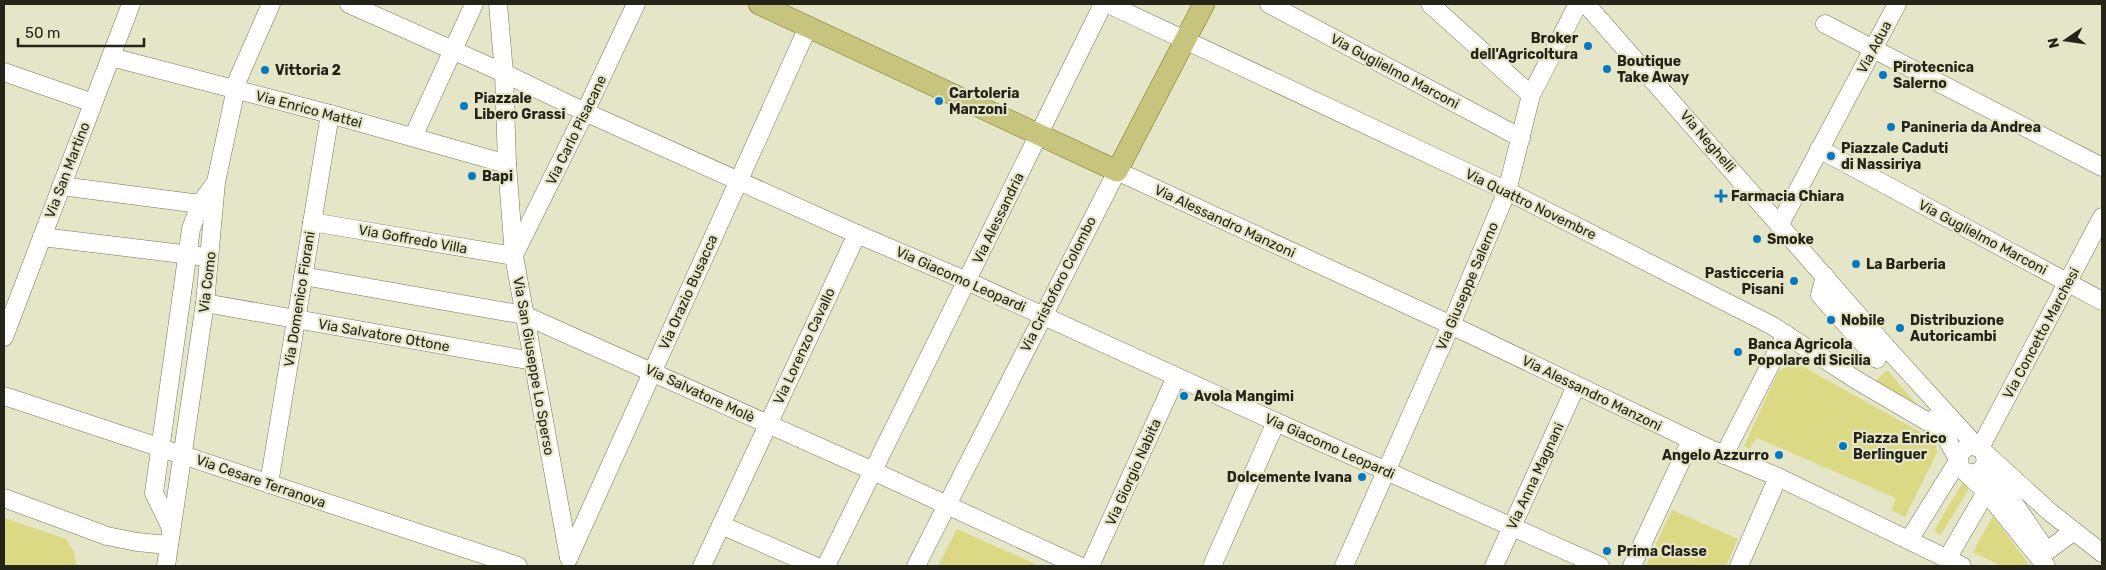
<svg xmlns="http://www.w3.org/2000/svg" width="2106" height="570" viewBox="0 0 2106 570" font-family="Rubik,sans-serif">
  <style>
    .green { fill: #dcd984 }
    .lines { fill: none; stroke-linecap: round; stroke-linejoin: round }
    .minor-casing { stroke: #76755a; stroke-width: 19 }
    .major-casing { stroke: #767323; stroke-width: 22 }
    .minor { stroke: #fff; stroke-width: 18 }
    .major { stroke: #c7c47e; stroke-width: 21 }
    .poi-dot { fill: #0678c2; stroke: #e5e5c7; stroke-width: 2 }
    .labels { text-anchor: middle; stroke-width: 4.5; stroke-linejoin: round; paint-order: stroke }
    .poi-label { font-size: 14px; font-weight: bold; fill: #242419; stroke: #e5e5c7; text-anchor: start }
    .street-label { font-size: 14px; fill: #242419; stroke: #e5e5c7 }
  </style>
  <rect width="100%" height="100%" fill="#e5e5c7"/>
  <g class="green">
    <polygon points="1795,365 1802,366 1936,441 1937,453 1905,517 1891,510 1896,498 1757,438 1749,449 1744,446 1778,372 1784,368"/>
    <polygon points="1887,370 1918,406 1875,382"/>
    <polygon points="1963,482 1967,485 1968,490 1941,535 1935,533 1935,529"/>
    <polygon points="1672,510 1738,539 1726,566 1646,566"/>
    <polygon points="1993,516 2030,566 2002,566 1973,552"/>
    <polygon points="4,518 66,539 74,552 77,566 4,566"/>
    <polygon points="957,529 1040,566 938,566"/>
  </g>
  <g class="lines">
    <g class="minor-casing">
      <g id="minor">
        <polyline points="349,4 504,73 585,112 857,234 967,281 1276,422 1600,566"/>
        <polyline points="498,4 504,73 507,164 514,256 569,558"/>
        <polyline points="1108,4 1507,191 1771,325 1858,381 1940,429"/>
        <polyline points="1269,4 1521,138"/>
        <polyline points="1430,4 1531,95"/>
        <polyline points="1586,4 1887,348 1977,447"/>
        <polyline points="1825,24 2102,167"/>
        <polyline points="111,57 330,114 507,164"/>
        <polyline points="4,72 93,103"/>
        <polyline points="413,137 474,4"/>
        <polyline points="1819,149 2102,301"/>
        <polyline points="61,186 200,204"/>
        <polyline points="312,222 514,256"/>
        <polyline points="1780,224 1897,4"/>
        <polyline points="42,237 199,256"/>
        <polyline points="514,255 585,112 636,4"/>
        <polyline points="303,276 524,315 873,471 1079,566"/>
        <polyline points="1825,276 1820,295 1877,359"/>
        <polyline points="205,303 533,361"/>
        <polyline points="4,337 131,4"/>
        <polyline points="4,396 518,566"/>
        <polyline points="1935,418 1958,459"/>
        <polyline points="1980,448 2102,217"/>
        <polyline points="1984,452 2051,513 2102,553"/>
        <polyline points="1724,455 1786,334"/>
        <polyline points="1988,465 2045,549"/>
        <path d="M1969,474L1981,471L1986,462L1984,452C1975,443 1966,445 1959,455L1960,467L1986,492L2046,566"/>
        <polyline points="269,484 330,114"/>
        <polyline points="4,498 107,536 137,542 168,545"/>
        <polyline points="721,525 815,566"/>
        <polyline points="171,528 154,493 191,229 200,204 216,182"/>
        <polyline points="1909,540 1958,461"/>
        <polyline points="2047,551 2074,531"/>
        <polyline points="569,557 808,27"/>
        <polyline points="1947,559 1986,492 1986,482"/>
        <polyline points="166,566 205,303 216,182 238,79 271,4"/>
        <polyline points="702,566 857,234"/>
        <polyline points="826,566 1103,4"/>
        <polyline points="916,566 1117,171 1451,325 1708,448 1778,477 1962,566"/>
        <polyline points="1090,566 1176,377"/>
        <polyline points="1212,566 1276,422"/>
        <polyline points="1344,566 1451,325 1507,191 1531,95 1578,4"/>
        <polyline points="1494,566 1576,386"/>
        <polyline points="1632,566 1691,440"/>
        <polyline points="1739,566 1778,477"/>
      </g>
    </g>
    <g class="major-casing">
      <polyline id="major" points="759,4 1117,171 1204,4"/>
    </g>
    <use href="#minor" class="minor"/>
    <use href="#major" class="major"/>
  </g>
  <g class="poi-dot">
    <circle cx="1588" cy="46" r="5"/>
    <circle cx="1607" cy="69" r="5"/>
    <circle cx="265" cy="70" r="5"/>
    <circle cx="1883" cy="75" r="5"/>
    <circle cx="939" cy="101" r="5"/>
    <circle cx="464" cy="106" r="5"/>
    <circle cx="1891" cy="127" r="5"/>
    <circle cx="1831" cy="156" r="5"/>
    <circle cx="472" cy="176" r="5"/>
    <path d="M1718.5 188.5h5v5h5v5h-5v5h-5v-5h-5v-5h5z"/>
    <circle cx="1757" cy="239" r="5"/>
    <circle cx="1856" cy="264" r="5"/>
    <circle cx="1794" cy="281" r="5"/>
    <circle cx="1831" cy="320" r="5"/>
    <circle cx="1900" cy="328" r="5"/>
    <circle cx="1738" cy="352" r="5"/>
    <circle cx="1184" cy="396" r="5"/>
    <circle cx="1843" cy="446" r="5"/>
    <circle cx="1779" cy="455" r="5"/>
    <circle cx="1362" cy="477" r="5"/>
    <circle cx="1607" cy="551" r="5"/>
  </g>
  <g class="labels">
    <g class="poi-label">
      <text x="1578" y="43" text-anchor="end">Broker<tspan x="1578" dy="16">dell'Agricoltura</tspan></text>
      <text x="1617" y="66">Boutique<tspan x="1617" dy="16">Take Away</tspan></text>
      <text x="1893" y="72">Pirotecnica<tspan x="1893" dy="16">Salerno</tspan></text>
      <text x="275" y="75">Vittoria 2</text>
      <text x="949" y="98">Cartoleria<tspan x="949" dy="16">Manzoni</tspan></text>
      <text x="474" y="103">Piazzale<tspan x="474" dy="16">Libero Grassi</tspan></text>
      <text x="1901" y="132">Panineria da Andrea</text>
      <text x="1841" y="153">Piazzale Caduti<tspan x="1841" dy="16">di Nassiriya</tspan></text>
      <text x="482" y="181">Bapi</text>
      <text x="1731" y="201">Farmacia Chiara</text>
      <text x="1767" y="244">Smoke</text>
      <text x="1866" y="269">La Barberia</text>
      <text x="1784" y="278" text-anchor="end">Pasticceria<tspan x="1784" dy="16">Pisani</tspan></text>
      <text x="1841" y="325">Nobile</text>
      <text x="1910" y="325">Distribuzione<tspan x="1910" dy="16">Autoricambi</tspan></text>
      <text x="1748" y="349">Banca Agricola<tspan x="1748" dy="16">Popolare di Sicilia</tspan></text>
      <text x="1194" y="401">Avola Mangimi</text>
      <text x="1853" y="443">Piazza Enrico<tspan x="1853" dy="16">Berlinguer</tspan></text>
      <text x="1769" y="460" text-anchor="end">Angelo Azzurro</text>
      <text x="1352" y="482" text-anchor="end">Dolcemente Ivana</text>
      <text x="1617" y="556">Prima Classe</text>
    </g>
    <g class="street-label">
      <text transform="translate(1874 47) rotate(-62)" y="5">Via Adua</text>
      <text transform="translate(1395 71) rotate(28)" y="5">Via Guglielmo Marconi</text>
      <text transform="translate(309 109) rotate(15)" y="5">Via Enrico Mattei</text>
      <text transform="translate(576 130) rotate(-64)" y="5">Via Carlo Pisacane</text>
      <text transform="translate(1708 141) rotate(49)" y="5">Via Neghelli</text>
      <text transform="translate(67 170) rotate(-69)" y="5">Via San Martino</text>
      <text transform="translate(1531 204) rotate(26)" y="5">Via Quattro Novembre</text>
      <text transform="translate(998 218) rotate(-64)" y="5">Via Alessandria</text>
      <text transform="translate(1225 221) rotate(25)" y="5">Via Alessandro Manzoni</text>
      <text transform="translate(1983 237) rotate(28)" y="5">Via Guglielmo Marconi</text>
      <text transform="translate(413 239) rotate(10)" y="5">Via Goffredo Villa</text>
      <text transform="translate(961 279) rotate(24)" y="5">Via Giacomo Leopardi</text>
      <text transform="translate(207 282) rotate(-83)" y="5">Via Como</text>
      <text transform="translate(1058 284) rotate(-63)" y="5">Via Cristoforo Colombo</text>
      <text transform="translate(1467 286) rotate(-67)" y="5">Via Giuseppe Salerno</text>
      <text transform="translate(688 292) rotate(-66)" y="5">Via Orazio Busacca</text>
      <text transform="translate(299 299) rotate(-81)" y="5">Via Domenico Fiorani</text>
      <text transform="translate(2041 333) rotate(-62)" y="5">Via Concetto Marchesi</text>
      <text transform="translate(384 335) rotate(10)" y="5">Via Salvatore Ottone</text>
      <text transform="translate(804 346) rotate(-65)" y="5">Via Lorenzo Cavallo</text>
      <text transform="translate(534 366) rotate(80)" y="5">Via San Giuseppe Lo Sperso</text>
      <text transform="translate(700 393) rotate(25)" y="5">Via Salvatore Molè</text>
      <text transform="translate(1592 393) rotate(26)" y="5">Via Alessandro Manzoni</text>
      <text transform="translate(1330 446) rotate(24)" y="5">Via Giacomo Leopardi</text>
      <text transform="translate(1133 472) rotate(-66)" y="5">Via Giorgio Nabita</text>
      <text transform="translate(1535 476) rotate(-65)" y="5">Via Anna Magnani</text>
      <text transform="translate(261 481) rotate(19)" y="5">Via Cesare Terranova</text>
    </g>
  </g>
  <rect width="2106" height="570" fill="none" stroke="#242419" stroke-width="10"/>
  <g transform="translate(2066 40) rotate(257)" stroke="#e5e5c7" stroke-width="4" paint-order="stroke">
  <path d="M0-4L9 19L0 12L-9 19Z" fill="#242419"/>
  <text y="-8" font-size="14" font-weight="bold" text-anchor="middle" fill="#242419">N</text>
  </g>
  <path d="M18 38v8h126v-8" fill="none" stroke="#242419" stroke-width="2.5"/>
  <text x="25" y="38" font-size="15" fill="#242419" stroke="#e5e5c7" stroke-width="4" paint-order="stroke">50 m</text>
</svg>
